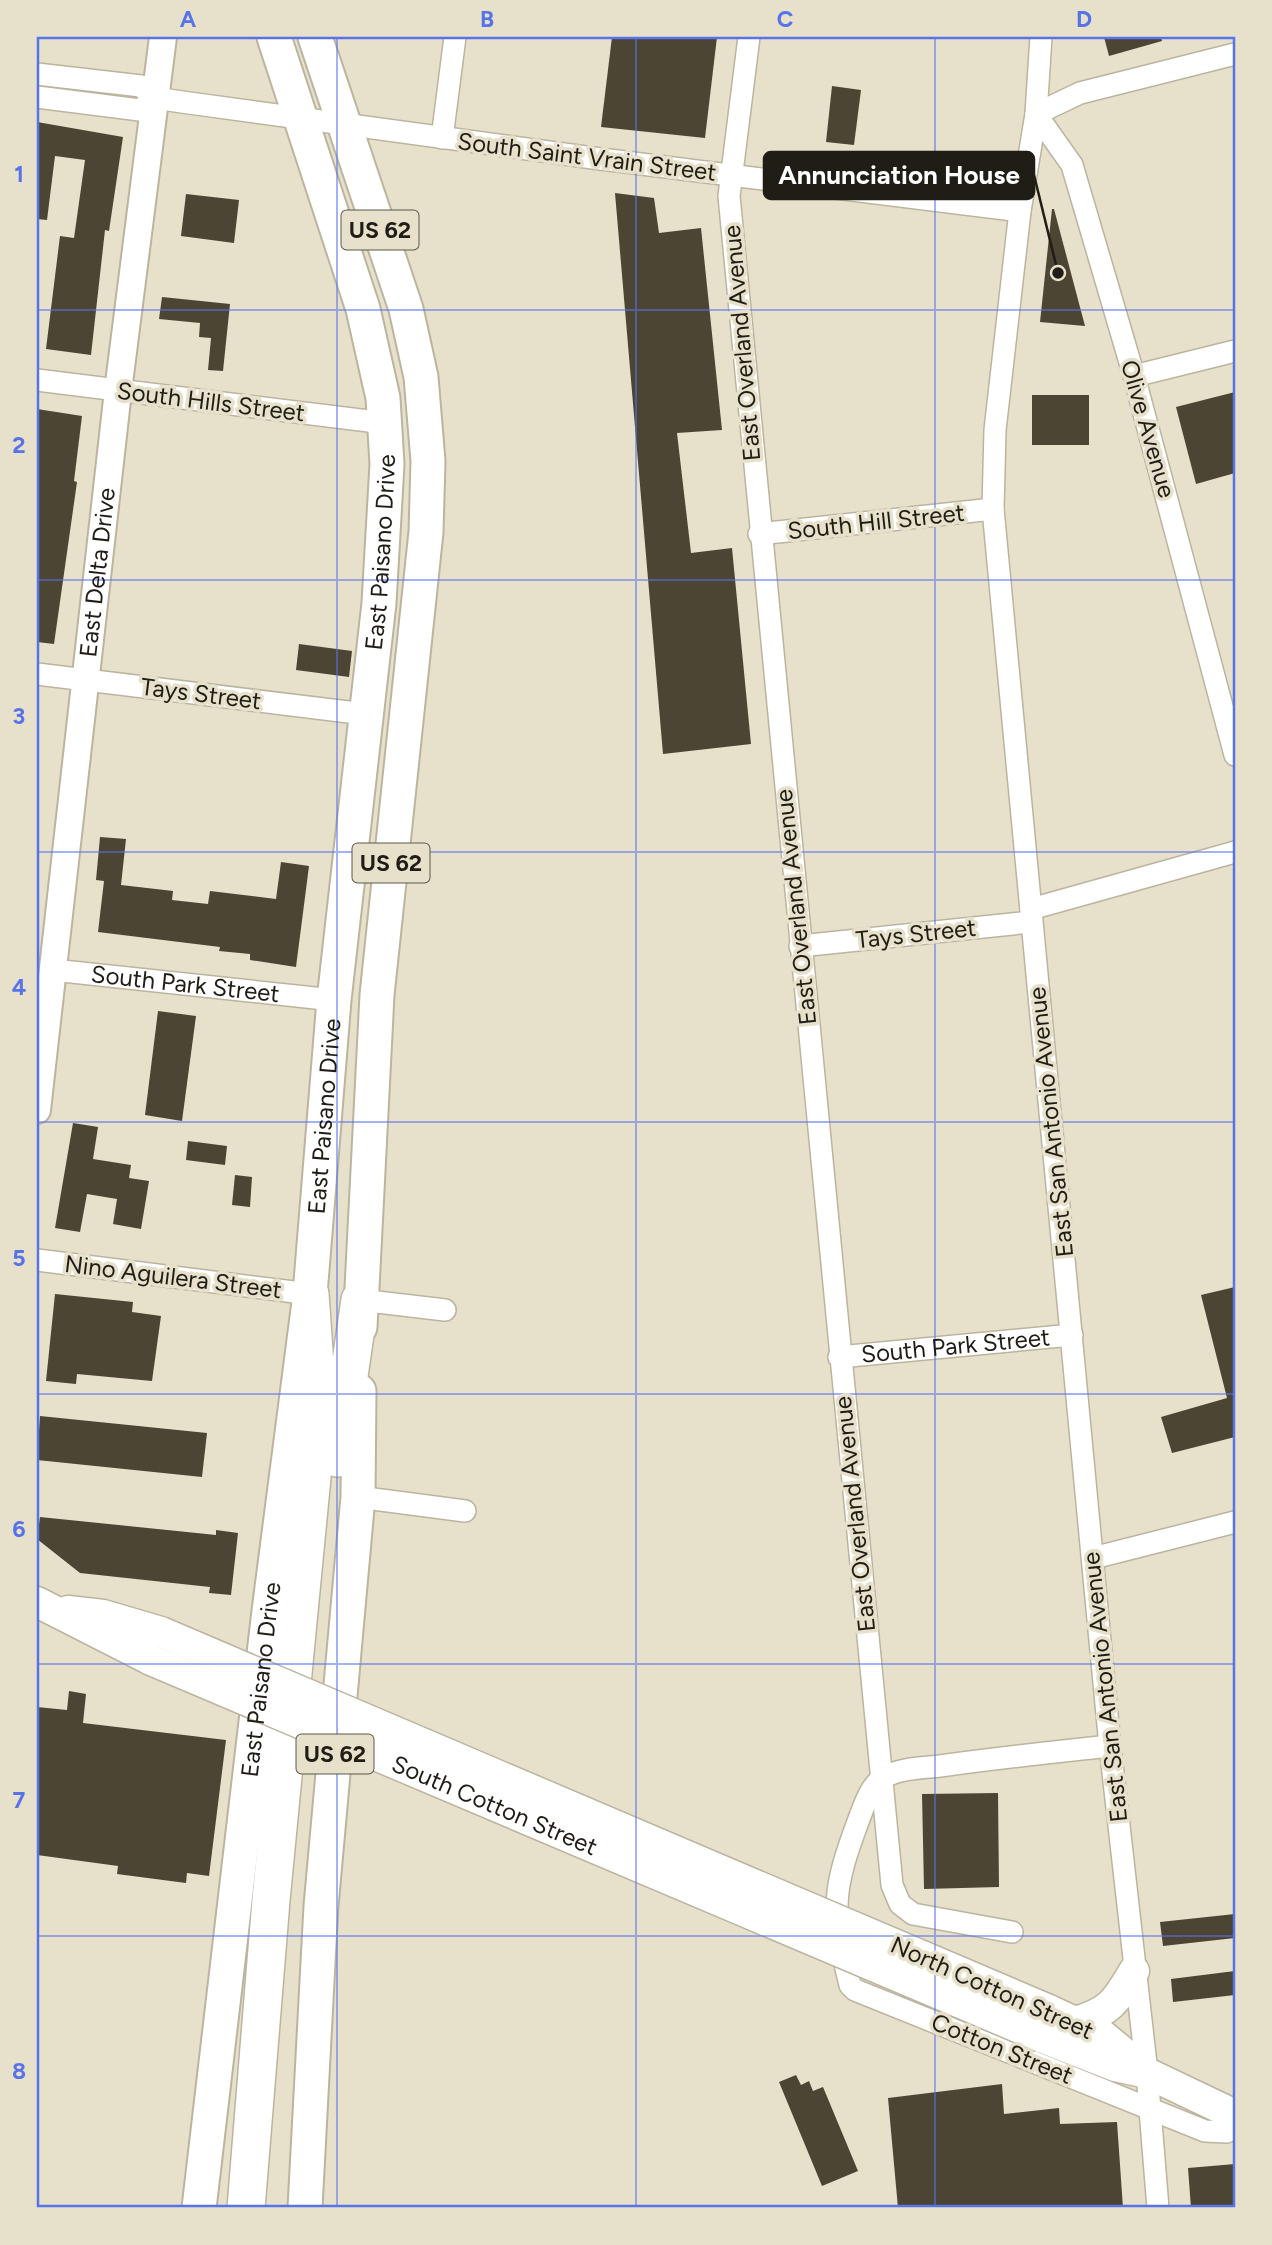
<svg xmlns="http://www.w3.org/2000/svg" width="1272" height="2245" viewBox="0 0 1272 2245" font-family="Figtree,sans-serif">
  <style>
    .building { fill: #4c4533 }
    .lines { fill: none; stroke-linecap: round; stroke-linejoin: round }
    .minor-casing { stroke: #bbb49f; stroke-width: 24 }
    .tertiary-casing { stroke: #bbb49f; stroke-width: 30 }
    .secondary-casing { stroke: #bbb49f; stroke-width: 33 }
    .primary-casing { stroke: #bbb49f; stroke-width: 37 }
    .motorway-casing { stroke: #bbb49f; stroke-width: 40 }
    .minor { stroke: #fff; stroke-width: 21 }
    .tertiary { stroke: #fff; stroke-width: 26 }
    .secondary { stroke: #fff; stroke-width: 30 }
    .primary { stroke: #fff; stroke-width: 33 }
    .motorway { stroke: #fff; stroke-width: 37 }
    .secondary-bridge-casing { stroke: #bbb49f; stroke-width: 33; stroke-linecap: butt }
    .secondary-bridge { stroke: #fff; stroke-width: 30 }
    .grid { fill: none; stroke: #5773e9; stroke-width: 2; stroke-opacity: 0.55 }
    .labels { text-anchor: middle; stroke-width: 7; stroke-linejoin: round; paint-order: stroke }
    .shield { fill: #e7e0ca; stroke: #5b584b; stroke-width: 2 }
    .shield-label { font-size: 23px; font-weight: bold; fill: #1f1d15 }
    .street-label { font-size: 24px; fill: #1f1d15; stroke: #e7e0ca }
    .leader { fill: none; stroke: #1f1d15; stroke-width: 2.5 }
    .callout-dot { fill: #1f1d15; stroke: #e7e0ca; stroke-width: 2.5 }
    .callout { fill: #1f1d15; stroke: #1f1d15; stroke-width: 2.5 }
    .callout-label { font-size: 26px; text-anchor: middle; font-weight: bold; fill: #fff }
    .neatline { fill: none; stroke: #5773e9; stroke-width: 2.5 }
    .grid-label { font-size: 23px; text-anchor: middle; font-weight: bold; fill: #5773e9 }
  </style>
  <rect width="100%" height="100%" fill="#e7e0ca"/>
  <g class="building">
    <polygon points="612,37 717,37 705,138 601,127"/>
    <polygon points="1104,37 1161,37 1162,41 1109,56"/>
    <polygon points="832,86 861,90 854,145 826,142"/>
    <polygon points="37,122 123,137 109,231 105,230 91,355 46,349 60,236 74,238 85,160 55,156 47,220 37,219"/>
    <polygon points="615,193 654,198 659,233 701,228 722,430 677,433 691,553 732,548 751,744 663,754"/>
    <polygon points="186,194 239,200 234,243 181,236"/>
    <polygon points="1052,209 1054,209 1085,326 1040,322"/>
    <polygon points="162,297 230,304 223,371 208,370 211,338 199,337 200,323 159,319"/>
    <polygon points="1235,392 1235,473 1196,484 1176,407"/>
    <rect x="1032" y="395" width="57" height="50"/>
    <polygon points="37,409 82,416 74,481 77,482 54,644 37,642"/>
    <polygon points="299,644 352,651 349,677 296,670"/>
    <polygon points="100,837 126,839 121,885 173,891 172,900 208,904 210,891 276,899 281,862 309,866 296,967 250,960 250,954 219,951 220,947 98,932 104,881 96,880"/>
    <polygon points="158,1011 196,1016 182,1121 145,1115"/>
    <polygon points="73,1123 98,1127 93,1159 131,1165 129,1178 149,1181 141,1229 113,1224 117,1199 87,1194 80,1232 55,1228"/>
    <polygon points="188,1141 227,1146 225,1165 186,1160"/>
    <polygon points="235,1175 252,1177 250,1207 232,1205"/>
    <polygon points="1235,1287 1235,1437 1172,1453 1161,1417 1227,1398 1201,1295"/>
    <polygon points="55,1294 133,1302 132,1312 161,1316 152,1381 77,1374 76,1384 46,1381"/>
    <polygon points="40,1416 207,1433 202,1477 37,1460"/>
    <polygon points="40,1517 216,1535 216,1530 238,1533 231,1595 209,1593 210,1587 80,1573 37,1539"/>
    <polygon points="69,1691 86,1694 83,1723 226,1740 209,1876 187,1873 186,1883 117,1874 118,1866 37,1855 37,1707 67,1710"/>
    <polygon points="998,1793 999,1887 924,1889 922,1794"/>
    <polygon points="1235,1914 1235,1938 1163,1946 1160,1922"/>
    <polygon points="1235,1971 1235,1995 1173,2002 1171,1979"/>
    <polygon points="796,2075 801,2085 809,2081 813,2091 823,2087 858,2171 822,2186 779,2082"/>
    <polygon points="1002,2084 1004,2114 1059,2108 1060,2124 1117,2122 1123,2208 898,2208 888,2098"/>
    <polygon points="1235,2164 1235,2208 1191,2208 1188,2168"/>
  </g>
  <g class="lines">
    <g class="minor-casing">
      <g id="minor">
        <polyline points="749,37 729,196 892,1885 900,1904 913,1914 1012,1932"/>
        <polyline points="1041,37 1036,114 1020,211 995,430 993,509 1110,1746 1147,2073 1158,2208"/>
        <polyline points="37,74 141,86 155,98 182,102 593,158 1020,211"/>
        <polyline points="37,97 140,110 155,98"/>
        <polyline points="1036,114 1072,165 1134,376 1235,755"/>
        <polyline points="1036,114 1080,93 1235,54"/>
        <polyline points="442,138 455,37"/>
        <polyline points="1134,376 1235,351"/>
        <polyline points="37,380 385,423"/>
        <polyline points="759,534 993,509"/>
        <polyline points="37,674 365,714"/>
        <polyline points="1031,909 1235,852"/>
        <polyline points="800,946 1031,922"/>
        <path id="s1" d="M53,970L334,1000"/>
        <polyline points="37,1260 310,1294"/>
        <polyline points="360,1300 445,1310"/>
        <path id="s2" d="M839,1357L1072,1335"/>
        <polyline points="358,1497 465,1511"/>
        <polyline points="1093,1558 1235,1522"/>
        <path d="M1110,1746C1053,1752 997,1758 940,1766C923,1768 899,1768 883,1778C870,1786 864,1806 859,1819C832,1891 831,1909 850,1985L855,1990L1205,2131L1227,2132L1235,2126"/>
      </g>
    </g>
    <g class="tertiary-casing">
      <g id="tertiary">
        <path id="s3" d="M37,1110L118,391L163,37"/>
      </g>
    </g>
    <g class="secondary-casing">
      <g id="secondary">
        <polyline points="37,1602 151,1660"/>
        <polyline points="68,1611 103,1615 161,1632"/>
        <polyline points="1049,2010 1101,2034 1142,2068"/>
        <path d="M1074,2022C1109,2013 1116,2002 1134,1971"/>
        <polyline points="1041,2037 1115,2066 1147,2073 1235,2115"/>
      </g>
    </g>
    <g class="primary-casing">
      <g id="primary">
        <polyline points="315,37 406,309 421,377 428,461 426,532 377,995 360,1327"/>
        <path id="s4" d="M199,2208L269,1611L310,1294L334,1000L379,603L387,464L383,398L363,309L274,37"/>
        <polyline points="305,2208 321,1906 358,1497 359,1391"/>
      </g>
    </g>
    <g class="motorway-casing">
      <g id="motorway">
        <polyline points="337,1458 360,1300"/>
        <polyline points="246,2208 271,1900 316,1436 317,1393 310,1294"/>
      </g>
    </g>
    <use href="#minor" class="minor"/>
    <use href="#tertiary" class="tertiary"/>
    <use href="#secondary" class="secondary"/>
    <use href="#primary" class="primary"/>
    <use href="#motorway" class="motorway"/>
    <g class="secondary-bridge-casing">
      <g id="secondary-bridge">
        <polyline points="161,1632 1049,2010"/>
        <path id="s5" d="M151,1660L1041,2037"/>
      </g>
    </g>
    <use href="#secondary-bridge" class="secondary-bridge"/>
  </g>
  <path class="grid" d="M337,37V2208M636,37V2208M935,37V2208M37,310H1235M37,580H1235M37,852H1235M37,1122H1235M37,1394H1235M37,1664H1235M37,1936H1235"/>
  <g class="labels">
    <g class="shield">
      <rect x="341.5" y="210.5" width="77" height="39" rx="5"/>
      <rect x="352.5" y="843.5" width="77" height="39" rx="5"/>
      <rect x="296.5" y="1734.5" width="77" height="39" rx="5"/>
    </g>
    <g class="shield-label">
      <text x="380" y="238">US 62</text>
      <text x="391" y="871">US 62</text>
      <text x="335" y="1762">US 62</text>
    </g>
    <g class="street-label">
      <text transform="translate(587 157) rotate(7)" y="8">South Saint Vrain Street</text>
      <text transform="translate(742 343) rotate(-95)" y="8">East Overland Avenue</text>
      <text transform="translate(211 402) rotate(7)" y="8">South Hills Street</text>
      <text transform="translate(1148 429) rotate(74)" y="8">Olive Avenue</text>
      <text transform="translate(876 522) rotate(-6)" y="8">South Hill Street</text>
      <text dy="8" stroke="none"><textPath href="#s4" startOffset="1666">East Paisano Drive</textPath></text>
      <text dy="8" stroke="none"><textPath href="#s3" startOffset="541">East Delta Drive</textPath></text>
      <text transform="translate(201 694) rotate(7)" y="8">Tays Street</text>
      <text transform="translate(796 907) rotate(-96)" y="8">East Overland Avenue</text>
      <text transform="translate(916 934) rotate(-6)" y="8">Tays Street</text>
      <text dy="8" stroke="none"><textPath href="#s1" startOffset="133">South Park Street</textPath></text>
      <text dy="8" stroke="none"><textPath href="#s4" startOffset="1099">East Paisano Drive</textPath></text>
      <text transform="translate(1051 1122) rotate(-96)" y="8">East San Antonio Avenue</text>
      <text transform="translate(173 1277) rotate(7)" y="8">Nino Aguilera Street</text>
      <text dy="8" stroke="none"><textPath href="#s2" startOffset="117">South Park Street</textPath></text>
      <text transform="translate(855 1514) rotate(-96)" y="8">East Overland Avenue</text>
      <text dy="8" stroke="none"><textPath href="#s4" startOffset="532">East Paisano Drive</textPath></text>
      <text transform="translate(1105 1687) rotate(-96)" y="8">East San Antonio Avenue</text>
      <text dy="8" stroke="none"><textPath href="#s5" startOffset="373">South Cotton Street</textPath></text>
      <text transform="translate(992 1988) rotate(24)" y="8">North Cotton Street</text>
      <text transform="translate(1002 2049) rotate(22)" y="8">Cotton Street</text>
    </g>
  </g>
  <path class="leader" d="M1058 273L1034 175"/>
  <circle class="callout-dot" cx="1058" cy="273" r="7"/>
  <rect class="callout" x="764" y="152" width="270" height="47" rx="7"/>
  <g class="callout-label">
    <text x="899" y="184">Annunciation House</text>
  </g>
  <rect width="1272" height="2245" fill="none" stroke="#e7e0ca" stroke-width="77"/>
  <rect x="38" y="38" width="1196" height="2168" class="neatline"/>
  <g class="grid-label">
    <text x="188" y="27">A</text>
    <text x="487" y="27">B</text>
    <text x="785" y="27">C</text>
    <text x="1084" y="27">D</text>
    <text x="19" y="182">1</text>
    <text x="19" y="453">2</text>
    <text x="19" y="724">3</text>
    <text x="19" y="995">4</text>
    <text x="19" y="1266">5</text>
    <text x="19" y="1537">6</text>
    <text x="19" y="1808">7</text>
    <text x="19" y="2079">8</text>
  </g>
</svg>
